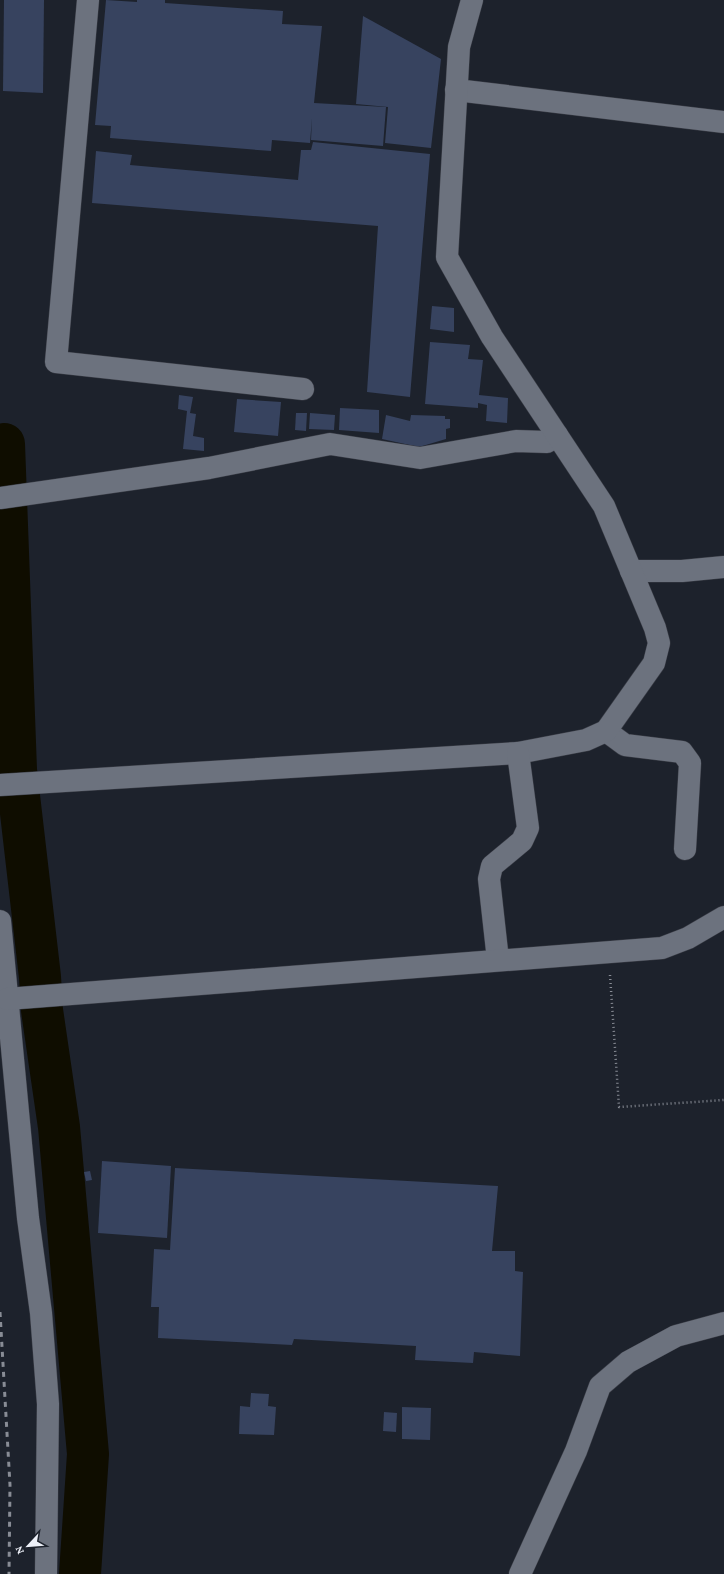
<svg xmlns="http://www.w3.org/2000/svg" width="724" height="1574" viewBox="0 0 724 1574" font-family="'Crimson Pro',serif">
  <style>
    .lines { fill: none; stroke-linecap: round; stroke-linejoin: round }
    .river { stroke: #0f0d00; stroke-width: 42 }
    .building { fill: #37435f }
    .minor-casing { stroke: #3a3d46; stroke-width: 23 }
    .path { stroke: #888c95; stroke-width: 2.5; stroke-dasharray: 1 3; stroke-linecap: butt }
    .minor { stroke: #6c727e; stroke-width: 22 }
    .rail { stroke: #888c95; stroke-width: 3; stroke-dasharray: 5 5; stroke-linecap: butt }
  </style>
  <rect width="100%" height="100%" fill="#1d222c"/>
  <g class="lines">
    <polyline class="river" points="4,444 16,770 40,977 42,1010 59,1127 88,1454 80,1574"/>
  </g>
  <g class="building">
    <polygon points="4,0 44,0 43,93 3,91"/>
    <polygon points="106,0 137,2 137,0 165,0 165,3 283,11 282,24 322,26 314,103 386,107 383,146 311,140 312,118 310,143 272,140 271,151 110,138 111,126 95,125"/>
    <polygon points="363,16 441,59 431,148 385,143 388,107 356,104"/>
    <polygon points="313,142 430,154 410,397 367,392 378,226 92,203 96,151 132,155 130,165 298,180 301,150 311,150"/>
    <polygon points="432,306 454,308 454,332 430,329"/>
    <polygon points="430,342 470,345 468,359 483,360 479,395 508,398 507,423 486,421 487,405 478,403 478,408 425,404"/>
    <polygon points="179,395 193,397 190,413 196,414 193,436 204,438 204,451 183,449 187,411 178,409"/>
    <polygon points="237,399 281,402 278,436 234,432"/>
    <polygon points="340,408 379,410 379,433 339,430"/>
    <polygon points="296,413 307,413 306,431 295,430"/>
    <polygon points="310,413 335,415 334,430 309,429"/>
    <polygon points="386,415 410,421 411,415 445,416 445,419 450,419 450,428 446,429 446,439 419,447 382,439"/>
    <polygon points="102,1161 171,1166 167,1238 98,1233"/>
    <polygon points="175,1168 498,1186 492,1251 515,1251 515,1271 523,1272 520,1356 474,1352 473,1363 415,1360 416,1346 294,1339 292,1345 158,1338 159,1307 151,1307 154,1249 170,1250"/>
    <polygon points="90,1171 92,1180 86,1181 84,1172"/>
    <polygon points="251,1393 269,1394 268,1406 276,1407 274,1435 239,1434 240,1406 250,1407"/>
    <polygon points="402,1407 431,1408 430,1440 402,1439"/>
    <polygon points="384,1412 397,1413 396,1432 383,1431"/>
  </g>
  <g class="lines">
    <g class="minor-casing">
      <g id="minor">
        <polyline points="88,0 56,362 303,389"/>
        <polyline points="456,90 724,122"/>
        <polyline points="0,498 209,468 330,444 420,458 516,441 547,442 557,435"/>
        <polyline points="631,571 682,571 724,567"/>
        <polyline points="606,731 625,745 682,752 690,763 685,849"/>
        <polyline points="0,785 518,753 586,740 606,731 654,663 659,643 655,628 604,506 492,337 447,257 459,47 472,0"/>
        <polyline points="0,921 28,1218 41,1313 48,1404 46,1574"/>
        <polyline points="498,960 489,879 492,866 522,841 528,828 518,753"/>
        <polyline points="7,999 662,948 688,938 724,917"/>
        <polyline points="520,1574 576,1451 600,1386 628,1362 676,1336 724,1323"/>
      </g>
    </g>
    <polyline class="path" points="610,975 619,1107 724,1100"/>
    <use href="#minor" class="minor"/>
    <polyline class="rail" points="0,1312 10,1485 9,1574"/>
  </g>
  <g transform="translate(28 1546) rotate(244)" stroke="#1d222c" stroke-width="3" paint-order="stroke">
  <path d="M0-3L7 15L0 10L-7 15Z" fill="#edf0f8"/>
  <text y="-6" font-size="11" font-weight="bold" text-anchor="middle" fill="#edf0f8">N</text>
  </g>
</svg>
